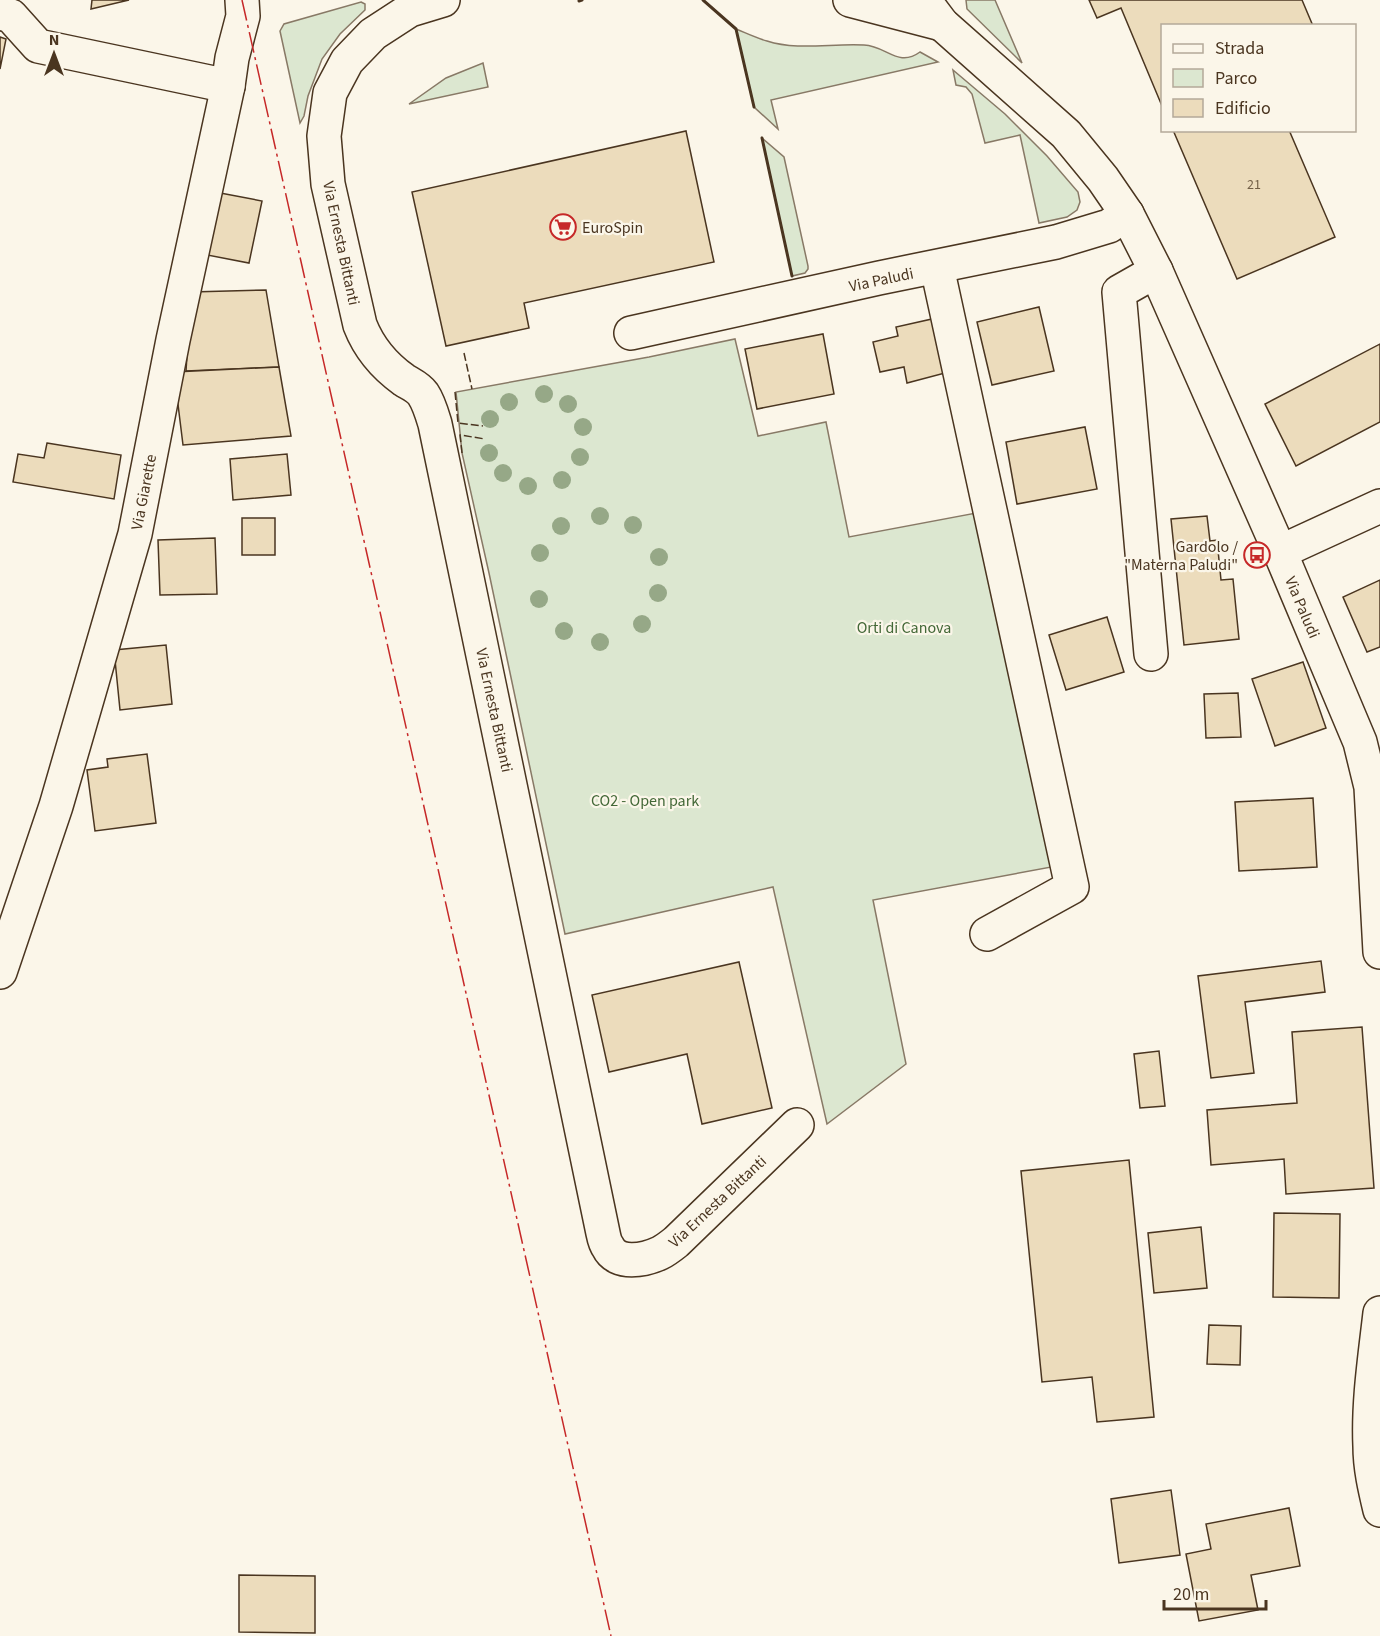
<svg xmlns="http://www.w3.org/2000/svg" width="1380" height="1636" viewBox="0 0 1380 1636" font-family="'Source Sans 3',sans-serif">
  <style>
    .green { fill: #dce7d0; stroke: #887966; stroke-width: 1.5 }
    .building { fill: #ecdcbc; stroke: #4a3520; stroke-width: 1.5 }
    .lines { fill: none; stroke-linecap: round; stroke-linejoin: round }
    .minor-casing { stroke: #4a3520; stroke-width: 36 }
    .minor { stroke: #fbf6e9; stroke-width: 33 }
    .fence { stroke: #4a3520; stroke-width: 1.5; stroke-dasharray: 8 3; stroke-linecap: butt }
    .wall { stroke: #4a3520; stroke-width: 3 }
    .power { stroke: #c62828; stroke-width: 1.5; stroke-dasharray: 21 4.5 3 4.5; stroke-linecap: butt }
    .tree { fill: #96a887 }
    .labels { text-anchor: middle; stroke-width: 4.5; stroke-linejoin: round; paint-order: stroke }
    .number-label { font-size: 14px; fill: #725f47 }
    .poi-label { font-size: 16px; fill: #4a3520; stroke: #fbf6e9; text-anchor: start }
    .street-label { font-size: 16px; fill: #4a3520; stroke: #fbf6e9 }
    .park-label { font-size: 16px; fill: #436837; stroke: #fbf6e9 }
  </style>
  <rect width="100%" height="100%" fill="#fbf6e9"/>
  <g class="green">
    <polygon points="966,0 995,0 1022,63 967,9"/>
    <polygon points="361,2 365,4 365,10 340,34 322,59 308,96 304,116 300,123 280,31 284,24"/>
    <path d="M736,29C746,33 756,38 767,41C798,51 832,43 864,45C887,46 898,68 920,52L938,62L771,100L778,129L754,107Z"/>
    <polygon points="483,63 488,87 409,104 446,78"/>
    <polygon points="953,70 1005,114 1047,156 1078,192 1080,202 1077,210 1067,217 1039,223 1020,135 985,143 972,94 966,87 956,85"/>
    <polygon points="762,138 784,157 808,266 808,269 805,273 792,276"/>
    <polygon points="735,339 758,436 826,422 849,537 976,513 1057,866 873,900 906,1064 827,1124 773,887 565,934 489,573 462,453 456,392 649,357"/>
  </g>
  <g class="building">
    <polygon points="92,0 129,0 91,9"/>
    <polygon points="1089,0 1302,0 1313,26 1162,26 1162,106 1121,8 1097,18"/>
    <polygon points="0,37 6,39 0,69"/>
    <polygon points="1173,130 1289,130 1335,237 1237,279"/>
    <polygon points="686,131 714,262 524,303 529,328 446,346 412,192"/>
    <polygon points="215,192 262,201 249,263 202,254"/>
    <polygon points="266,290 279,367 186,371 191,292"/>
    <polygon points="1039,307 1054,371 992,385 977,322"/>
    <polygon points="932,319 945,373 907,383 904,367 880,372 873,342 898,336 896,327"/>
    <polygon points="823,334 834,394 757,409 745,349"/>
    <polygon points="1380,344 1380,422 1296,466 1265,404"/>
    <polygon points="279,367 291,436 183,445 174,372"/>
    <polygon points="1085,427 1097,489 1017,504 1006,442"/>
    <polygon points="47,443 121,455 114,499 13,482 18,454 44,458"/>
    <polygon points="287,454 291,495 233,500 230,459"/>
    <polygon points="1207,516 1210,541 1217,540 1221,580 1233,579 1239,639 1184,645 1171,519"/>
    <rect x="242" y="518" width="33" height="37"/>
    <polygon points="215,538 217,594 160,595 158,540"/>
    <polygon points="1380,580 1380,647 1367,652 1343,597"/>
    <polygon points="1107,617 1124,672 1066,690 1049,635"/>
    <polygon points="166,645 172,704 120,710 114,650"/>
    <polygon points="1303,662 1326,728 1275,746 1252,679"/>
    <polygon points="1238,693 1241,737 1206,738 1204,694"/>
    <polygon points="147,754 156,823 95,831 87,770 108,767 107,759"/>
    <polygon points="1313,798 1317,867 1239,871 1235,802"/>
    <polygon points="1321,961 1325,992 1245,1002 1254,1073 1211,1078 1198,976"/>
    <polygon points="739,962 772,1108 702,1124 687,1054 609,1072 592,995"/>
    <polygon points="1362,1027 1374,1188 1286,1194 1284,1159 1211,1165 1207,1110 1297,1103 1292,1032"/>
    <polygon points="1159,1051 1165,1106 1140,1108 1134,1054"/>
    <polygon points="1129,1160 1154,1417 1097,1422 1092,1377 1042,1382 1021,1171"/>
    <polygon points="1274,1213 1340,1214 1339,1298 1273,1297"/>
    <polygon points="1201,1227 1207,1288 1154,1293 1148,1233"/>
    <polygon points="1209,1325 1241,1326 1240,1365 1207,1364"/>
    <polygon points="1171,1490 1180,1555 1119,1563 1111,1499"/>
    <polygon points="1289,1508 1300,1566 1251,1575 1258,1610 1199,1621 1186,1554 1211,1549 1206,1524"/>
    <polygon points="239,1575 315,1576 315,1633 239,1632"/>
  </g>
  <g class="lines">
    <g class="minor-casing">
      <g id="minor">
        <path d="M443,0L410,10L373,34L347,61L330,93L324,136L328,184L360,325C369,348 383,365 404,380C410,384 418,387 423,394C429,403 432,414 435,424L603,1233C604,1238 605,1243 608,1247C617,1266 645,1260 660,1253C666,1250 671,1246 676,1242L797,1125"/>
        <polyline points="850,0 942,24"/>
        <polyline points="924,0 942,24 1066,134 1103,179 1127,214 1156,271 1280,552 1360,742 1371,787 1380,952"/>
        <polyline points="0,13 11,16 38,46 228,86"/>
        <polyline points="937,267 1072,887 987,934"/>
        <polyline points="631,333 879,278 1056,242 1109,226 1127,214"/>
        <polyline points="1280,552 1380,506"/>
        <polyline points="1151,654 1119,292 1156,271"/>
        <polyline points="0,972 56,806 135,534 173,340 228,86 232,58 243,16 242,0"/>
        <path d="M1380,1313C1375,1357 1368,1402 1370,1446C1370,1468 1375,1489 1380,1510"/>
      </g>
    </g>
    <use href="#minor" class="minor"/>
    <g class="fence">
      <polyline points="464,353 472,389"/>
      <polyline points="455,392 458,423 483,426"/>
      <polyline points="462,453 460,435 485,439"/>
    </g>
    <g class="wall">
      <polyline points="703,0 736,29 754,107"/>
      <polyline points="579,1 582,0"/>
      <polyline points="762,138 792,276"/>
    </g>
    <polyline class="power" points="242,0 611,1636"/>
  </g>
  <g class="tree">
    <circle cx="544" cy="394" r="9"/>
    <circle cx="509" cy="402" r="9"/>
    <circle cx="568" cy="404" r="9"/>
    <circle cx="490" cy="419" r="9"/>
    <circle cx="583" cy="427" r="9"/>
    <circle cx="489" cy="453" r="9"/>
    <circle cx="580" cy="457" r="9"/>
    <circle cx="503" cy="473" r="9"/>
    <circle cx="562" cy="480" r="9"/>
    <circle cx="528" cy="486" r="9"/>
    <circle cx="600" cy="516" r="9"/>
    <circle cx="633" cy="525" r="9"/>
    <circle cx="561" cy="526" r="9"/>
    <circle cx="540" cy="553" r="9"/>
    <circle cx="659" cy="557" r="9"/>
    <circle cx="658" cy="593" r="9"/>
    <circle cx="539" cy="599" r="9"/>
    <circle cx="642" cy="624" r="9"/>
    <circle cx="564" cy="631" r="9"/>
    <circle cx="600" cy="642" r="9"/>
  </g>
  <defs>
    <g id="supermarket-ring" transform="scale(1.35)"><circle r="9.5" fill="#fbf6e9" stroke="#c62828" stroke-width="1.5"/><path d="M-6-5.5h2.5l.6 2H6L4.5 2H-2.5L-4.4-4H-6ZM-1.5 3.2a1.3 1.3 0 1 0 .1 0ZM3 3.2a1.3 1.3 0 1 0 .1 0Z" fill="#c62828"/></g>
    <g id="bus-ring" transform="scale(1.35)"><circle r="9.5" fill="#fbf6e9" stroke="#c62828" stroke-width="1.5"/><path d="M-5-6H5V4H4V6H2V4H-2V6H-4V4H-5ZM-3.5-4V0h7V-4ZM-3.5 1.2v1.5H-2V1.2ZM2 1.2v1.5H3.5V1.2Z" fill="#c62828"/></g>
  </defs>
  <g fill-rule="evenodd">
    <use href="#supermarket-ring" x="563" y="227"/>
    <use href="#bus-ring" x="1257" y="555"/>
  </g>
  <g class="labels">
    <g class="number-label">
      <text x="1254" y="189">21</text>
    </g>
    <g class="poi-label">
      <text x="582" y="233">EuroSpin</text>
      <text x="1238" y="552" text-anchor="end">Gardolo /<tspan x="1238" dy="18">"Materna Paludi"</tspan></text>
    </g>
    <g class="street-label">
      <text transform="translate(342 243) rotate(78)" y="6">Via Ernesta Bittanti</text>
      <text transform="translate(881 279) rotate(-12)" y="6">Via Paludi</text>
      <text transform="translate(143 492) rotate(-79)" y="6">Via Giarette</text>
      <text transform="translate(1303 607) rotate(67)" y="6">Via Paludi</text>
      <text transform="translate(495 710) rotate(78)" y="6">Via Ernesta Bittanti</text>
      <text transform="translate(717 1201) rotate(-43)" y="6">Via Ernesta Bittanti</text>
    </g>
    <g class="park-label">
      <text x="904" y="633">Orti di Canova</text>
      <text x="645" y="806">CO2 - Open park</text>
    </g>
  </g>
  <rect x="1161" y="24" width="195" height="108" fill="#fbf6e9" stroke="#b4a999" stroke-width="1.5"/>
  <rect x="1173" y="44" width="30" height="9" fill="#fbf6e9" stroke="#b4a999" stroke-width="1.5"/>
  <text x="1215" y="54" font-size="18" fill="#4a3520">Strada</text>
  <rect x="1173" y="69" width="30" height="18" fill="#dce7d0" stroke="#b4a999" stroke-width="1.5"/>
  <text x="1215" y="84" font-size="18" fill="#4a3520">Parco</text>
  <rect x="1173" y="99" width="30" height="18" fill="#ecdcbc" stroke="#b4a999" stroke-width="1.5"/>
  <text x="1215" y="114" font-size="18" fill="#4a3520">Edificio</text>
  <g transform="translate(54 54)" stroke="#fbf6e9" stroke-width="4.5" paint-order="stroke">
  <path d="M0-4.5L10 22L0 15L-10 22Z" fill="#4a3520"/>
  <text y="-9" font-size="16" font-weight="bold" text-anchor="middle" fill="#4a3520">N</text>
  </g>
  <path d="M1164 1600v9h102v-9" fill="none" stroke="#4a3520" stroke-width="3"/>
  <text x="1173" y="1600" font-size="18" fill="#4a3520" stroke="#fbf6e9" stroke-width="4.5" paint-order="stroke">20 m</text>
</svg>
